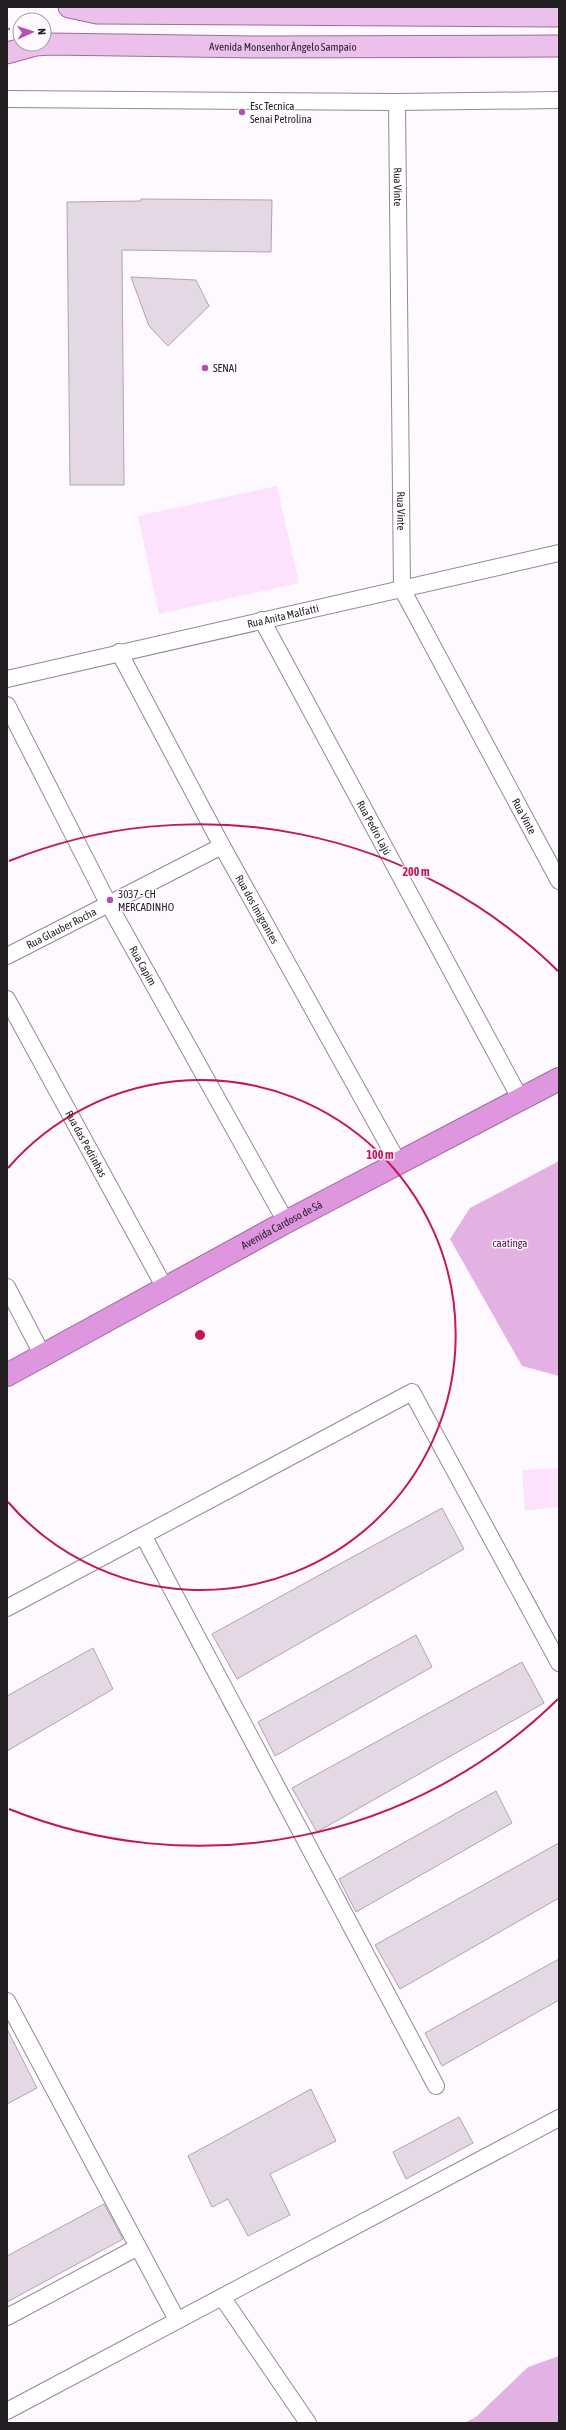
<svg xmlns="http://www.w3.org/2000/svg" width="566" height="2430" viewBox="0 0 566 2430" font-family="'Asap Condensed',sans-serif">
  <style>
    .green { fill: #fce2fc }
    .forest { fill: #e3b2e2 }
    .building { fill: #e4d8e4; stroke: #afa4af }
    .lines { fill: none; stroke-linecap: round; stroke-linejoin: round }
    .minor-casing { stroke: #938893; stroke-width: 18 }
    .major-casing { stroke: #9c6c9c; stroke-width: 23 }
    .highway-casing { stroke: #9c6c9c; stroke-width: 24 }
    .path { stroke: #999599; stroke-width: 2.5; stroke-dasharray: 3 3; stroke-linecap: butt }
    .minor { stroke: #fff; stroke-width: 16 }
    .major { stroke: #ebc0eb; stroke-width: 21 }
    .highway { stroke: #de96de; stroke-width: 22 }
    .ring { fill: none; stroke: #c2185b; stroke-width: 2 }
    .poi-dot { fill: #b34fb5; stroke: #fef9fe; stroke-width: 1.5 }
    .labels { text-anchor: middle; stroke-width: 3; stroke-linejoin: round; paint-order: stroke }
    .street-label { font-size: 11px; fill: #221e22; stroke: #fef9fe }
    .poi-label { font-size: 11px; fill: #221e22; stroke: #fef9fe; text-anchor: start }
    .park-label { font-size: 11px; fill: #4c144e; stroke: #fef9fe }
    .centre { fill: #c2185b; stroke: #fef9fe; stroke-width: 2 }
    .ring-label { font-size: 12px; text-anchor: middle; font-weight: bold; fill: #c2185b; stroke: #fef9fe; stroke-width: 3; stroke-linejoin: round; paint-order: stroke }
  </style>
  <rect width="100%" height="100%" fill="#fef9fe"/>
  <g class="green">
    <polygon points="277,486 299,583 159,614 138,516"/>
    <polygon points="559,1468 559,1507 525,1511 522,1470"/>
  </g>
  <g class="forest">
    <polygon points="559,1161 559,1376 522,1366 450,1239 470,1208"/>
    <polygon points="559,2356 559,2423 464,2423 476,2417 528,2367"/>
  </g>
  <g class="building">
    <polygon points="141,199 272,200 271,252 122,250 124,485 70,485 67,202 141,201"/>
    <polygon points="131,277 196,280 209,306 168,346 149,326"/>
    <polygon points="442,1508 464,1549 237,1679 212,1634"/>
    <polygon points="416,1635 432,1667 275,1756 258,1722"/>
    <polygon points="93,1648 113,1689 7,1751 7,1696"/>
    <polygon points="522,1662 544,1703 317,1832 292,1788"/>
    <polygon points="496,1791 512,1823 356,1912 339,1879"/>
    <polygon points="559,1843 559,1898 400,1989 375,1945"/>
    <polygon points="559,1959 559,2000 442,2066 425,2033"/>
    <polygon points="7,2029 37,2088 7,2104"/>
    <polygon points="311,2089 336,2141 270,2174 290,2215 248,2236 228,2199 212,2207 188,2156"/>
    <polygon points="459,2117 473,2143 406,2179 393,2152"/>
    <polygon points="104,2204 123,2239 7,2302 7,2256"/>
  </g>
  <g class="lines">
    <g class="minor-casing">
      <g id="minor">
        <polyline points="7,99 397,102 559,100"/>
        <path id="s1" d="M397,102L402,589L559,881"/>
        <path id="s2" d="M262,620L521,1100"/>
        <path id="s3" d="M119,652L222,846L399,1164"/>
        <path id="s4" d="M7,679L559,553"/>
        <path id="s5" d="M7,705L108,903L286,1222"/>
        <path id="s6" d="M7,956L222,846"/>
        <path id="s7" d="M7,999L165,1288"/>
        <polyline points="7,1287 43,1356"/>
        <polyline points="144,1537 436,2086"/>
        <polyline points="7,1608 412,1392 559,1663"/>
        <polyline points="7,2001 177,2320"/>
        <polyline points="222,2297 308,2423"/>
        <polyline points="7,2317 138,2247"/>
        <polyline points="7,2411 559,2118"/>
      </g>
    </g>
    <g class="major-casing">
      <g id="major">
        <polyline points="69,7 97,13 559,16"/>
        <path id="s8" d="M7,53L36,45L50,44L257,47L559,46"/>
      </g>
    </g>
    <g class="highway-casing">
      <g id="highway">
        <path id="s9" d="M7,1375L286,1222L559,1079"/>
      </g>
    </g>
    <polyline class="path" points="7,29 16,30"/>
    <use href="#minor" class="minor"/>
    <use href="#major" class="major"/>
    <use href="#highway" class="highway"/>
  </g>
  <g class="ring">
    <path d="M8 1168A255 255 0 1 1 8 1502"/>
    <path d="M558 1699A511 511 0 0 1 9 1809M9 861A511 511 0 0 1 558 971"/>
  </g>
  <g class="poi-dot">
    <circle cx="242" cy="112" r="4"/>
    <circle cx="205" cy="368" r="4"/>
    <circle cx="110" cy="900" r="4"/>
  </g>
  <g class="labels">
    <g class="street-label">
      <text dy="4" stroke="none"><textPath href="#s8" startOffset="277">Avenida Monsenhor Ângelo Sampaio</textPath></text>
      <text dy="4" stroke="none"><textPath href="#s1" startOffset="85">Rua Vinte</textPath></text>
      <text dy="4" stroke="none"><textPath href="#s1" startOffset="409">Rua Vinte</textPath></text>
      <text dy="4" stroke="none"><textPath href="#s4" startOffset="283">Rua Anita Malfatti</textPath></text>
      <text dy="4" stroke="none"><textPath href="#s1" startOffset="745">Rua Vinte</textPath></text>
      <text dy="4" stroke="none"><textPath href="#s2" startOffset="236">Rua Pedro Lajú</textPath></text>
      <text dy="4" stroke="none"><textPath href="#s3" startOffset="292">Rua dos Imigrantes</textPath></text>
      <text dy="4" stroke="none"><textPath href="#s6" startOffset="61">Rua Glauber Rocha</textPath></text>
      <text dy="4" stroke="none"><textPath href="#s5" startOffset="294">Rua Capim</textPath></text>
      <text dy="4" stroke="none"><textPath href="#s7" startOffset="165">Rua das Pedrinhas</textPath></text>
      <text dy="4" stroke="none"><textPath href="#s9" startOffset="313">Avenida Cardoso de Sá</textPath></text>
    </g>
    <g class="poi-label">
      <text x="250" y="110">Esc Tecnica<tspan x="250" dy="13">Senai Petrolina</tspan></text>
      <text x="213" y="372">SENAI</text>
      <text x="118" y="898">3037 - CH<tspan x="118" dy="13">MERCADINHO</tspan></text>
    </g>
    <g class="park-label">
      <text x="510" y="1247">caatinga</text>
    </g>
  </g>
  <circle cx="200" cy="1335" r="6" class="centre"/>
  <g class="ring-label">
    <text x="416" y="876">200 m</text>
    <text x="380" y="1159">100 m</text>
  </g>
  <rect width="566" height="2430" fill="none" stroke="#221e22" stroke-width="16"/>
  <g transform="translate(32 32) rotate(87)"><circle r="19" fill="#fef9fe" stroke="#a6a1a6"/>
  <path d="M0-3L7 15L0 10L-7 15Z" fill="#b34fb5"/>
  <text y="-6" font-size="11" font-weight="bold" text-anchor="middle" fill="#221e22">N</text>
  </g>
</svg>
